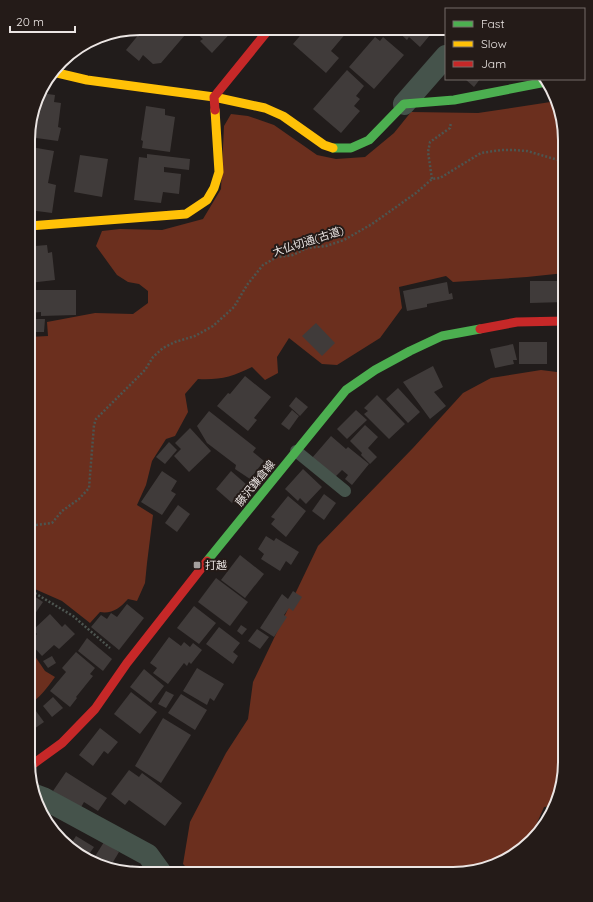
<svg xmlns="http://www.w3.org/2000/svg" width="593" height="902" viewBox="0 0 593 902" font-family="Quicksand,'Noto Sans JP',sans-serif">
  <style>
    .forest { fill: #6b2f1e }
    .building { fill: #403b3a }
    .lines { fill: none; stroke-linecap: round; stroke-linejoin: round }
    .path { stroke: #4d5550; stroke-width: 2.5; stroke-dasharray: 2 2; stroke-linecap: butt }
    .lane { stroke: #45534b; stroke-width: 12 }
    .street { stroke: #45534b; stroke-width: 22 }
    .fast { stroke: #4caf50; stroke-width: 9 }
    .slow { stroke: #ffc107; stroke-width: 9 }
    .jam { stroke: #c62828; stroke-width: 9 }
    .poi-dot { fill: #a49f9d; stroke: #241b18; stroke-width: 1.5 }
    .labels { text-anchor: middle; stroke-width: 4; stroke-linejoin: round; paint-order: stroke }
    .street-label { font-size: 11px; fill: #ebe5e3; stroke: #241b18 }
    .poi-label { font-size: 11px; fill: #ebe5e3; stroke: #241b18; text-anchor: start }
    .rim { fill: none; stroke: #ebe5e3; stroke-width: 2 }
  </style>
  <rect width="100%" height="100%" fill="#211c1b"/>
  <g class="forest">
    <path d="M557,101L565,140V273L527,277L453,282L446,276L399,287L402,308L380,338L337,365L322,364L289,338L277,357L278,373L265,380L252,367C232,377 220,380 198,379L185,394L188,412L175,436L166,439L152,461L146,485L137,505L153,515L147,563L145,583L137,601L128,599C120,608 112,614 100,612L90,623L62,601L28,586L29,337L48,336L47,322L95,313L133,314L148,303V291L139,284L128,282L117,275L96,246L102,231L120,229L162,230L203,219L221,189L224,126L231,114L248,116L274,125L317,155L336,159L365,157L394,133L411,112L478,113Z"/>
    <polygon points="541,370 565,373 565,770 551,806 544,807 533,832 532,838 496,865 454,874 192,873 183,864 190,822 226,753 248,719 253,682 318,546 413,448 463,393 491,378"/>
    <path d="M28,646L45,671L55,677C47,688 40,698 28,705Z"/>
  </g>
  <g class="building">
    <polygon points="144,28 178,28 185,35 161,63 153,64 143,55 139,61 126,50"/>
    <polygon points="199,28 235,28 212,53 200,41 203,39 195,32"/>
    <polygon points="304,28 343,29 347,32 331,51 339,58 326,73 293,44 305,30"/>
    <polygon points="395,29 435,29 420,47 409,37 407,40"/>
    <polygon points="375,37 380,41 383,37 404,55 374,89 349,67"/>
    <polygon points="347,70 364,86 356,96 360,99 354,106 360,111 341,133 313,109"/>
    <polygon points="465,79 480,79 474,87"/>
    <polygon points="40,93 55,95 54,102 61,103 58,127 61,128 58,141 29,137 29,125"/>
    <polygon points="146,106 165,109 165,115 175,117 170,152 142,148 143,141 141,140"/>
    <polygon points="31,147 54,151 48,183 56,185 52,213 29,210 29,159"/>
    <polygon points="147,154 190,159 189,170 164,167 164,172 181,174 179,194 163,192 161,203 134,200 139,157 147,158"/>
    <polygon points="80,155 108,159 102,197 74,192"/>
    <polygon points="35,242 35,246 47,245 48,253 52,252 55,280 29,283 29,243"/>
    <polygon points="530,281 565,281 565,302 530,303"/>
    <polygon points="447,282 449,294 452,293 453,299 427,304 427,307 407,311 403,291"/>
    <polygon points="35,290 76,290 76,315 41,316 41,312 29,313 29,297 35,296"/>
    <polygon points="29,319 45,319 44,332 29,332"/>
    <polygon points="316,323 335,343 322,356 302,336"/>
    <rect x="519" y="342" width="28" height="22"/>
    <rect x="559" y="342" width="6" height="15"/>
    <polygon points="513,344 517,360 513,360 514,364 495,368 490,349"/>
    <polygon points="433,366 443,387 434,392 446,406 430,419 403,382"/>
    <polygon points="245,376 271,397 254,418 257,420 248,431 217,406 228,393 230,394"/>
    <polygon points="398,388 420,412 408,423 386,399"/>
    <polygon points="377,395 405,424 389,439 364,414 368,411 364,408"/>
    <polygon points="296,397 308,407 300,416 289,406"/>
    <polygon points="292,410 299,416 289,430 281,424"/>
    <polygon points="356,410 367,420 347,439 337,429"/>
    <polygon points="209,411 256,448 253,452 264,461 250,479 235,469 236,465 207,443 197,426"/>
    <polygon points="365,425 378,437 368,448 377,457 370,464 361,455 362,453 350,441"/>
    <polygon points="190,428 211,451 189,472 174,456 181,449 175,443"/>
    <polygon points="331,436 346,449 348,447 369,464 352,485 345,479 348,475 342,470 335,477 312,458"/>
    <polygon points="169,442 177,450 165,464 156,457"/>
    <polygon points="303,469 322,487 306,504 300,498 298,501 285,489"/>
    <polygon points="162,471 177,481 171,491 176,494 162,515 141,502"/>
    <polygon points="231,471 247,485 232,503 216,489"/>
    <polygon points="324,494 336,503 324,520 312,511"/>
    <polygon points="288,496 306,511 286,537 271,524 275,519 271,517"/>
    <polygon points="178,505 190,514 177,532 165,523"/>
    <polygon points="266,536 274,541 276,538 299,552 291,565 286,561 280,571 261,559 264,554 258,549"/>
    <polygon points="240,555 264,574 245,598 221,580"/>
    <polygon points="216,578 248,602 230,626 198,602"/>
    <polygon points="293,591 302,597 293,611 289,608 284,615 287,617 274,637 260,628 282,594 288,599"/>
    <polygon points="28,592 43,602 28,624"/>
    <polygon points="127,604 144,618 119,650 91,627 101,615 107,619 111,613 117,617"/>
    <polygon points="194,606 216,623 199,644 177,628"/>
    <polygon points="50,614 62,627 65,624 75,634 59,649 54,645 42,656 29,642 37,634 33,630"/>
    <polygon points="241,625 247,629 242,635 237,631"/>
    <polygon points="219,627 240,643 233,652 238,656 233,664 206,644"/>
    <polygon points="257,629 269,637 260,649 248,641"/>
    <polygon points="169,637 181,646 184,642 190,647 193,643 202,650 191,664 189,662 187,666 184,663 168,684 153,673 157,668 150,663"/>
    <polygon points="87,638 112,659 103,671 78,651"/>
    <polygon points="76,652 95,668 90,674 93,676 76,697 77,698 70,707 50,691 66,672 62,668"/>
    <polygon points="52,656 56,663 48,668 43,661"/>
    <polygon points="197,668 224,684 214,701 210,698 207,705 183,691"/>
    <polygon points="144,669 164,686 151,703 130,687"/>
    <polygon points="166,691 174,695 166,708 158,704"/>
    <polygon points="131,692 157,712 140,734 114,714"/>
    <polygon points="181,694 207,710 195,730 168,713"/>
    <polygon points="53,697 63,708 52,717 43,706"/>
    <polygon points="33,707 44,722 28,733 28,711"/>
    <polygon points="163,718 191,735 161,783 135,766"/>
    <polygon points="100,728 118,742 108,754 104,751 93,766 79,755"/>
    <polygon points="129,770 139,777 142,773 182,803 165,826 129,800 125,805 111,794"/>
    <polygon points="66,772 107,798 98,811 84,802 80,809 53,791"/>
    <polygon points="76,836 94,847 87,857 72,851 69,847"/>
    <polygon points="104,842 119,852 110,867 99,862 94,858"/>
    <polygon points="132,865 147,873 127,873"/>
  </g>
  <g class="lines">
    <g class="path">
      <polyline points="432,179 428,152 430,142 450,128 451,122"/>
      <polyline points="28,526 52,523 62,511 79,499 89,488 94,425 96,419 145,370 153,357 163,348 175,342 195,336 213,326 234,307 247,285 263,265 277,257 293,255 307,248 326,246 344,240 372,224 416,193 432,179 440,178 481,153 501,150 513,150 527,151 565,162"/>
      <polyline points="28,589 73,616 110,648"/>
    </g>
    <polyline class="lane" points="296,451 345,491"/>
    <g class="street">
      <polyline points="404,104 446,56"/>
      <polyline points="35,795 43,798 148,855 161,873"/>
    </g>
    <g class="fast">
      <polyline points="333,148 351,148 369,140 404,104 454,100 546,82"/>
      <polyline points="207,561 346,390 375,370 410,351 442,336 480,329"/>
    </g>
    <g class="slow">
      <polyline points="53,72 87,80 214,97 265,108 283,116 324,145 333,148"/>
      <polyline points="29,226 186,214 207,200 214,188 219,172 215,110"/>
    </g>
    <g class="jam">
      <polyline points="215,110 214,97 270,28"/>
      <polyline points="480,329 517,322 565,321"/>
      <polyline points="29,767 62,743 95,709 127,663 207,561"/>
    </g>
  </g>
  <rect class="poi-dot" x="193" y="561" width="8" height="8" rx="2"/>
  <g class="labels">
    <g class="street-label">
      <text transform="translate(308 241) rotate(-18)" y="4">大仏切通(古道)</text>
      <text transform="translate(255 483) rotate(-51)" y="4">藤沢鎌倉線</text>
    </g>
    <g class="poi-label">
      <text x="205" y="569">打越</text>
    </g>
  </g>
  <path d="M0 0H593V902H0ZM140 35H453A105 105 0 0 1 558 140V762A105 105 0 0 1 453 867H140A105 105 0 0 1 35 762V140A105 105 0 0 1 140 35Z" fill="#241b18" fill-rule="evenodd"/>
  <path class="rim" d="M140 35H453A105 105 0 0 1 558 140V762A105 105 0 0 1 453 867H140A105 105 0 0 1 35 762V140A105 105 0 0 1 140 35Z"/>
  <rect x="445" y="8" width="140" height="72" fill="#241b18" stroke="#746c69"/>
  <rect x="453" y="21" width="20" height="6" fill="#4caf50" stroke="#746c69"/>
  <text x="481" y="28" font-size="12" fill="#ebe5e3">Fast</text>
  <rect x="453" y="41" width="20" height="6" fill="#ffc107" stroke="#746c69"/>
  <text x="481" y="48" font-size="12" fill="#ebe5e3">Slow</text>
  <rect x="453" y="61" width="20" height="6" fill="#c62828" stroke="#746c69"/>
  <text x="481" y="68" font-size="12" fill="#ebe5e3">Jam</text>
  <path d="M10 26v6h65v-6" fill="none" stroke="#ebe5e3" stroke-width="2"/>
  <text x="16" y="26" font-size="12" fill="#ebe5e3" stroke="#241b18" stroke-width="3" paint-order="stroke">20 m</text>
</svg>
